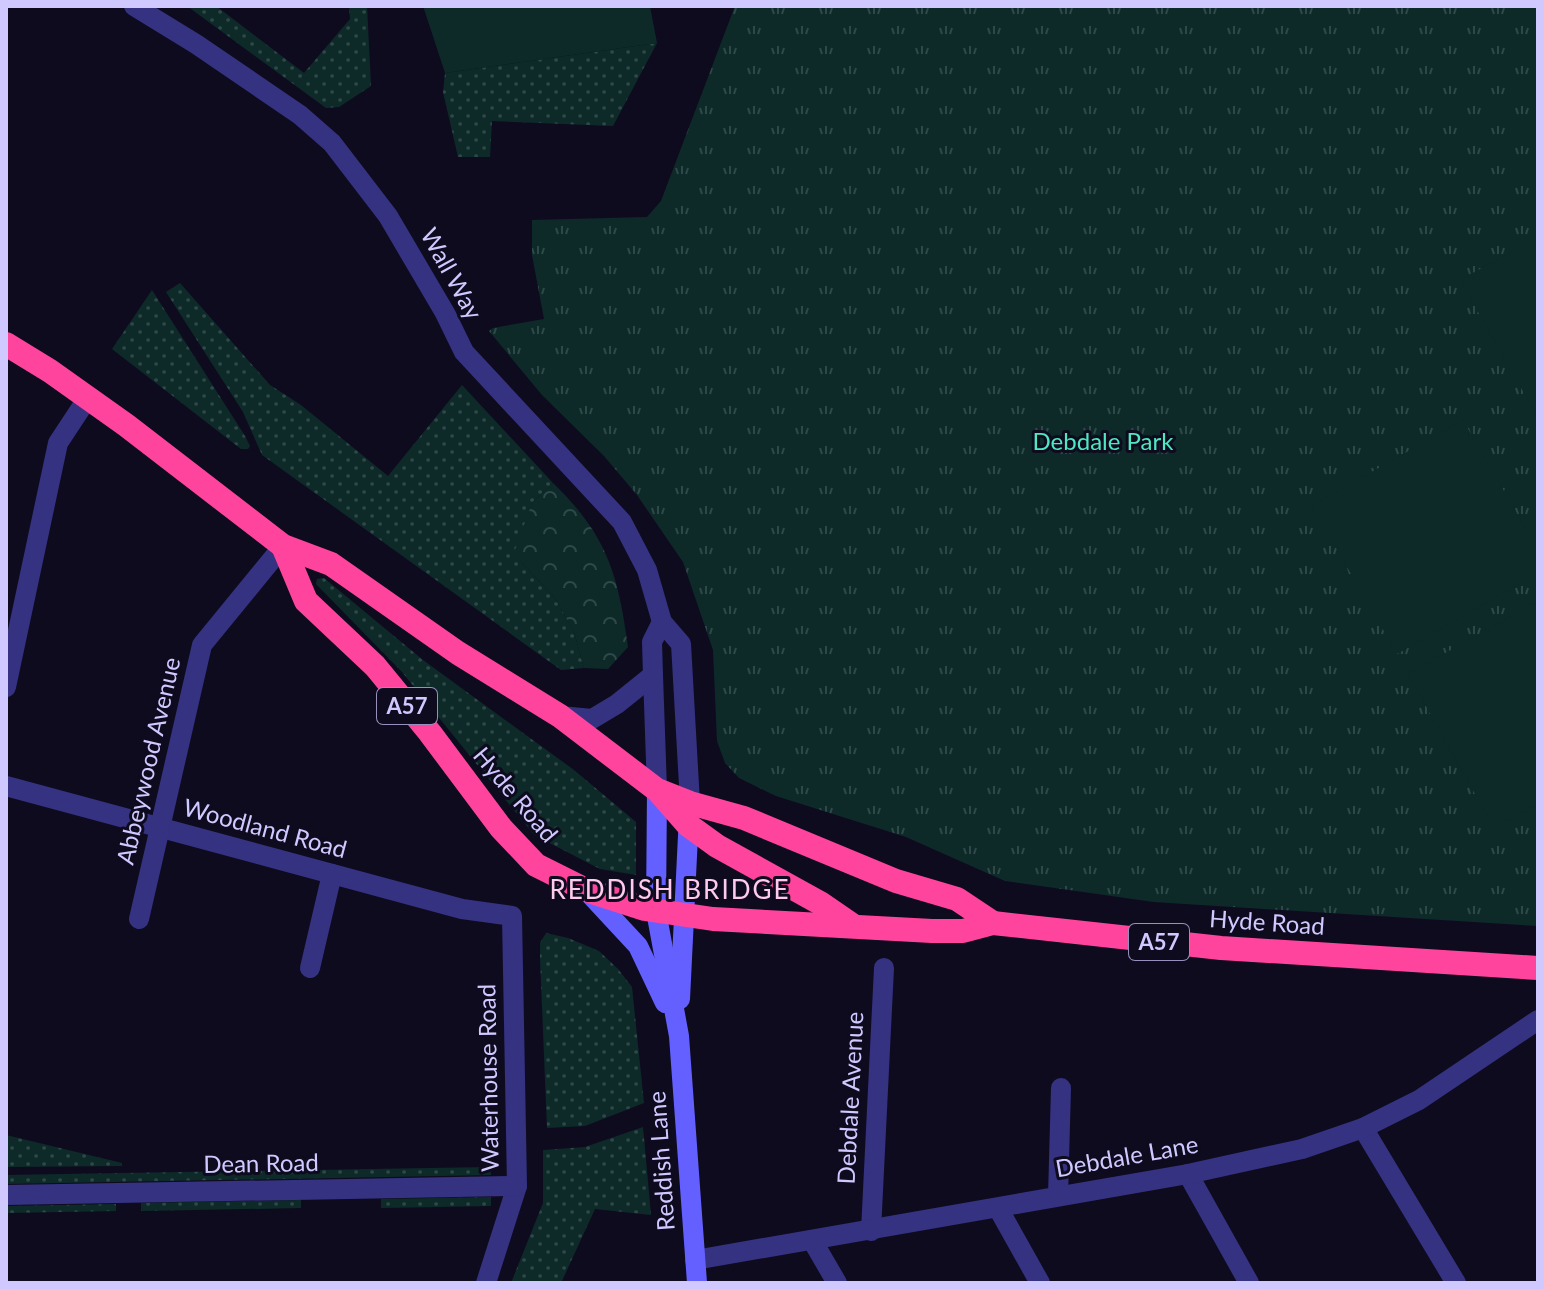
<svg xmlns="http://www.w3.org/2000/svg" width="1544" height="1289" viewBox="0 0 1544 1289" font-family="Lato,sans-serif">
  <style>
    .grass { fill: url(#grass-dots) }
    .forest { fill: url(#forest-crowns) }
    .park { fill: url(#park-tufts) }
    .pitch { fill: #0d2a29 }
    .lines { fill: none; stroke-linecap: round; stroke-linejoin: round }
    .street { stroke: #353282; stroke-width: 20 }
    .secondary { stroke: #6460ff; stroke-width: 20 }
    .highway { stroke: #ff449d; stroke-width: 24 }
    .labels { text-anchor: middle; stroke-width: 6; stroke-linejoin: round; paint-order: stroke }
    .shield { fill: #0e0b1f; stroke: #9590bc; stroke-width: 2 }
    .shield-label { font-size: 22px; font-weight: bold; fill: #cfc9ff }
    .street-label { font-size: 24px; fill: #cfc9ff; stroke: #0e0b1f }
    .park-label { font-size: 24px; fill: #4de8c1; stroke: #0e0b1f }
    .neighbourhood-label { font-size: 26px; letter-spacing: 2px; fill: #ffcbec; stroke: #0e0b1f }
  </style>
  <defs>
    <pattern id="grass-dots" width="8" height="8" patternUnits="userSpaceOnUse" patternTransform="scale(2)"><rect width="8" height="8" fill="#0d2a29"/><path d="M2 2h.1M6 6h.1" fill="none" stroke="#2f4849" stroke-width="1.8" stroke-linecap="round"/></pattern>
    <pattern id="forest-crowns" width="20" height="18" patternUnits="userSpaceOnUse" patternTransform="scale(2)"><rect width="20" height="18" fill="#0d2a29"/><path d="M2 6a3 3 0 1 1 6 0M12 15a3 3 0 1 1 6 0" fill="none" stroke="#2f4849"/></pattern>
    <pattern id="park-tufts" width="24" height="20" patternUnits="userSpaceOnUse" patternTransform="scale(2)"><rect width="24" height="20" fill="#0d2a29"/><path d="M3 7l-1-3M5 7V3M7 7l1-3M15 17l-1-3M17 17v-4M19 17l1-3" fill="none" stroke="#2f4849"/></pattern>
  </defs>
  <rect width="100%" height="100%" fill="#0e0b1f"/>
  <g class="grass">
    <polygon points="187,6 216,6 304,73 350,19 349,6 367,6 371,86 339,107 326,108"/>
    <polygon points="657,43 613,126 492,121 490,157 458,157 443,92 445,73"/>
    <polygon points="180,283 270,385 301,405 388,476 462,385 553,483 532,503 516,550 522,563 555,598 574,632 584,668 561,670 262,455 243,412 166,292"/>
    <polygon points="152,290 245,436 250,446 248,449 241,449 112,349"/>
    <polygon points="324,578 423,660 574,770 636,822 636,875 600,869 534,835 402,672 316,584 317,579"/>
    <polygon points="546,933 568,938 599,951 618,969 632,987 644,1103 585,1126 547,1128 540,958 540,943"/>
    <polygon points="643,1127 651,1215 595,1209 561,1283 511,1283 543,1203 543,1150 585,1147"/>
    <polygon points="6,1135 122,1163 122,1166 6,1167"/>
    <polygon points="490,1167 491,1175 6,1184 6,1175"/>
    <polygon points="491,1197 491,1206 381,1208 381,1199"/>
    <polygon points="301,1200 301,1208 141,1211 141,1203"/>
    <polygon points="116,1204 116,1211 6,1213 6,1206"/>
  </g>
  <path class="forest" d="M553,483C607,535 618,574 628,647L608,669L584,668L574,632L555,598L522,563L515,550L532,503Z"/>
  <polygon class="park" points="735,6 1538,6 1538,926 1154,902 1005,881 906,837 776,796 739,778 725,763 717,741 713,650 683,562 637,495 604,456 542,395 489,331 493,328 544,319 532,255 532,220 647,217 661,201"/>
  <g class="pitch">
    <polygon points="423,6 650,6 657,43 445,73"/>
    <polygon points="1538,237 1538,418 1460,280"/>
    <polygon points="1463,420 1538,550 1538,573 1397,654 1312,506"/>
    <polygon points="1538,601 1538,804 1494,828 1408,674"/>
  </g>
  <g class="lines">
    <g class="street">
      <polyline points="134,6 196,44 300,115 332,143 388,216 445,313 464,352 622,522 647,570 662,622 681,644 690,803"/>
      <polyline points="653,675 657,790"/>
      <polyline points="6,687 58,443 87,399"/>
      <polyline points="560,716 592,719 617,704 653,675 652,642 662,622"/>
      <polyline points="6,786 462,909 512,916 517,1186 486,1283"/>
      <polyline points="139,919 202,645 283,546"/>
      <polyline points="310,968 332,874"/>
      <polyline points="1363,1128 1456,1283"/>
      <polyline points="1188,1174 1249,1283"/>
      <polyline points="6,1195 517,1186"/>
      <polyline points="1058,1196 1061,1088"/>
      <polyline points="998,1208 1040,1283"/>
      <polyline points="871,1231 884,968"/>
      <polyline points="812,1240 837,1283"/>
      <polyline points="695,1260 1188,1174 1302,1149 1363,1128 1419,1100 1538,1020"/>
    </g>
    <g class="secondary">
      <polyline points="657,790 656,911 679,1036 697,1283"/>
      <polyline points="586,890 638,946 665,1003"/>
      <polyline points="680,999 689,815"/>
    </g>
    <g class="highway">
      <polyline points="6,344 50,371 126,425 283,546 331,564 458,653 560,716 657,790 690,803 744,818 896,881 957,899 993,923"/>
      <polyline points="283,546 306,601 375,666 430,733 501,828 536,865 586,890 645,909 713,919 932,931 963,931 993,923 1221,948 1538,968"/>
      <polyline points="660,793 688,825 717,846 820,903 852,925"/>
    </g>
  </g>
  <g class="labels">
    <g class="shield">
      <rect x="377" y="688" width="60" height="36" rx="6"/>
      <rect x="1129" y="924" width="60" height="36" rx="6"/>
    </g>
    <g class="shield-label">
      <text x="407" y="714">A57</text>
      <text x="1159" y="950">A57</text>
    </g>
    <g class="street-label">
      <text transform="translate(451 274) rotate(61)" y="8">Wall Way</text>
      <text transform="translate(149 761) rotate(-77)" y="8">Abbeywood Avenue</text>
      <text transform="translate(515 795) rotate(50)" y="8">Hyde Road</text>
      <text transform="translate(265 829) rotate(15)" y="8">Woodland Road</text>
      <text transform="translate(1267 923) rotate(4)" y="8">Hyde Road</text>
      <text transform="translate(489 1078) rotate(-91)" y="8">Waterhouse Road</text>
      <text transform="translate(851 1098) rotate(-87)" y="8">Debdale Avenue</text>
      <text transform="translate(1127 1157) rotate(-10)" y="8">Debdale Lane</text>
      <text transform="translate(662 1161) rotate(-94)" y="8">Reddish Lane</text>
      <text transform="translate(261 1164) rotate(-1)" y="8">Dean Road</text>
    </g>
    <g class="park-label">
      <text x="1103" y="450">Debdale Park</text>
    </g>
    <g class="neighbourhood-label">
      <text x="670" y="899">REDDISH BRIDGE</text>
    </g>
  </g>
  <rect width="1544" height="1289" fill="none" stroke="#cfc9ff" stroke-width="16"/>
</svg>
